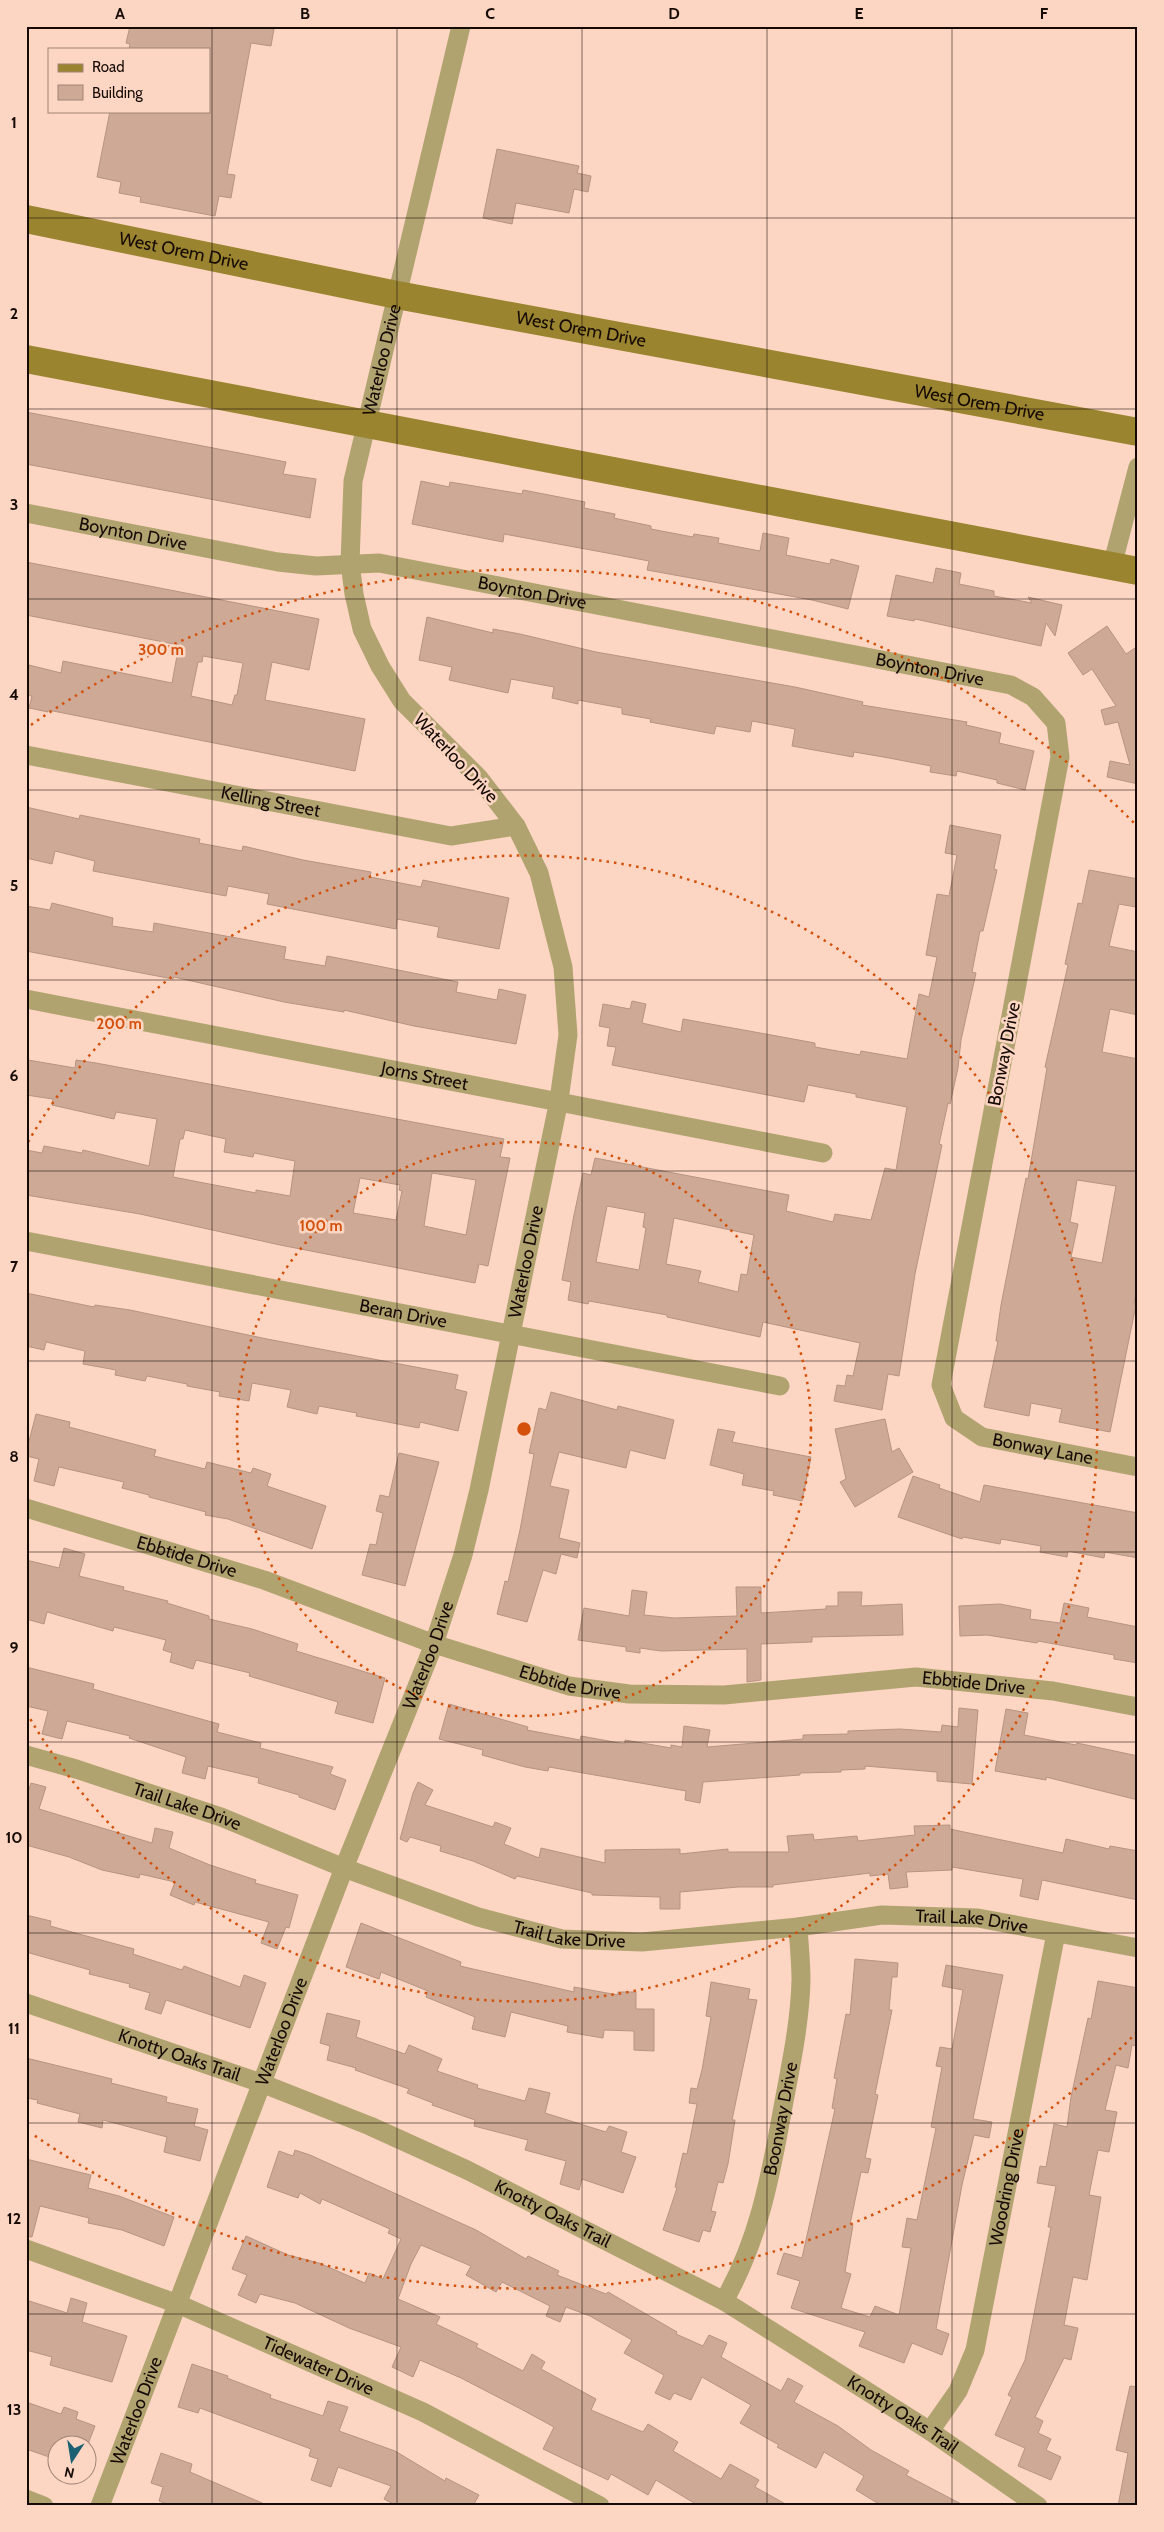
<svg xmlns="http://www.w3.org/2000/svg" width="1164" height="2532" viewBox="0 0 1164 2532" font-family="Cabin,sans-serif">
  <style>
    .building { fill: #cda996; stroke: #b79381; fill-rule: evenodd }
    .lines { fill: none; stroke-linecap: round; stroke-linejoin: round }
    .street { stroke: #b1a370; stroke-width: 19 }
    .secondary { stroke: #9a842f; stroke-width: 28 }
    .grid { fill: none; stroke: #160a05; stroke-width: 1; stroke-opacity: 0.55 }
    .ring { fill: none; stroke: #d3510b; stroke-width: 2.5; stroke-dasharray: 2.5 5 }
    .labels { text-anchor: middle; stroke-width: 5; stroke-linejoin: round; paint-order: stroke }
    .street-label { font-size: 18px; fill: #160a05; stroke: #fcd6c3 }
    .centre { fill: #d3510b; stroke: #fcd6c3; stroke-width: 2.5 }
    .ring-label { font-size: 15px; text-anchor: middle; font-weight: bold; fill: #d3510b; stroke: #fcd6c3; stroke-width: 5; stroke-linejoin: round; paint-order: stroke }
    .neatline { fill: none; stroke: #160a05; stroke-width: 2 }
    .grid-label { font-size: 16px; text-anchor: middle; font-weight: bold; fill: #160a05 }
  </style>
  <rect width="100%" height="100%" fill="#fcd6c3"/>
  <g class="building">
    <polygon points="130,26 257,26 274,29 271,46 251,43 227,174 235,175 231,198 219,196 215,216 140,202 141,197 119,193 121,182 97,177 110,111 209,111 209,49 129,49 130,44 126,43"/>
    <polygon points="497,149 579,166 577,173 591,176 588,192 574,189 569,213 516,203 512,224 483,218"/>
    <polygon points="26,412 286,462 283,474 316,479 310,518 26,464"/>
    <polygon points="421,481 449,487 450,482 522,494 523,490 549,495 585,502 584,508 615,514 614,518 651,526 651,529 693,537 694,534 719,538 718,543 760,551 763,533 789,538 786,555 830,564 831,559 859,566 848,609 812,600 647,570 649,561 607,553 504,534 503,542 462,534 412,524"/>
    <path d="M26,562L319,619L309,670L272,662L265,700L365,719L355,771L48,710V712L29,708L32,696L26,695L29,665L61,673L63,661L172,683L179,645L26,615ZM203,656L243,663L237,695H235L232,705L191,696L198,662H202Z"/>
    <polygon points="936,568 961,573 959,584 994,591 994,596 1032,603 1028,597 1062,605 1055,636 1046,623 1041,646 915,619 914,621 887,616 896,575 933,583"/>
    <polygon points="427,617 493,633 493,629 520,634 596,652 795,687 863,702 862,705 967,722 966,725 1001,733 999,743 1034,751 1025,790 997,783 997,780 957,771 956,776 930,772 931,766 889,758 854,752 853,757 792,746 795,729 752,721 750,732 716,726 714,734 650,722 651,719 622,714 622,708 578,700 578,704 552,698 554,687 511,679 508,693 449,680 452,667 419,660"/>
    <polygon points="1107,626 1126,654 1138,646 1138,784 1107,777 1110,761 1130,765 1118,722 1105,725 1101,710 1116,706 1092,669 1083,675 1068,653"/>
    <polygon points="26,807 79,819 80,815 200,839 199,843 242,851 243,846 303,860 371,872 370,877 421,887 423,880 509,898 499,949 437,937 439,927 397,919 396,929 267,904 269,894 228,886 226,896 93,871 95,861 55,851 52,864 26,858"/>
    <path d="M950,825L1001,835L994,869L997,870L983,931H980L972,972L976,973L961,1040L958,1068L950,1104L948,1103L939,1144L942,1145L915,1274L899,1376L888,1374L882,1410L834,1401L837,1385L845,1386L847,1375L853,1376L860,1343L763,1322L760,1337L667,1317V1315L589,1301L588,1304L568,1300L571,1282L562,1280L574,1215L583,1173L591,1175L595,1158L789,1195L786,1211L833,1222L835,1214L871,1220L885,1168L896,1170L907,1107L856,1097V1094L808,1085L804,1102L612,1065L616,1047L607,1046L610,1028L599,1026L603,1004L630,1009L632,1001L646,1004L642,1023L681,1032L683,1019L815,1043V1047L860,1055L861,1051L907,1059L919,994L929,997L937,957L926,955L937,894L949,896L957,855L945,853ZM607,1206L645,1213L643,1227L646,1228L639,1270L596,1262ZM674,1218L754,1235L747,1275L741,1274L738,1292L698,1282L701,1271L666,1264Z"/>
    <path d="M1089,870L1138,879L1136,907L1119,904L1109,946L1138,952V1015L1110,1009L1102,1052L1138,1059V1282L1134,1304L1136,1305L1110,1432L1059,1422L1062,1409L1031,1403L1029,1416L984,1407L998,1341H996L1001,1305L1026,1178L1028,1179L1047,1068L1045,1067L1068,965L1065,964L1078,903L1082,904ZM1077,1180L1116,1186L1102,1263L1071,1257L1078,1224L1070,1222Z"/>
    <polygon points="52,903 113,918 112,926 153,932 154,923 286,947 284,959 325,966 327,956 358,962 458,982 456,992 497,1000 499,989 526,995 516,1044 414,1026 344,1010 344,1012 284,1002 174,977 173,979 26,951 26,906 50,910"/>
    <path d="M28,1060L75,1068L76,1060L96,1063L504,1139L500,1157L510,1158L488,1266L479,1264L475,1283L280,1245L140,1214L26,1195V1150L42,1153L44,1146L82,1153L83,1150L149,1166L157,1119L116,1112L114,1119L52,1105L53,1099L26,1095ZM185,1130L226,1139L224,1152L253,1157L254,1153L295,1161L290,1196L256,1190V1193L173,1177L180,1139H183ZM432,1173L476,1180L466,1235L424,1226ZM360,1178L400,1185L399,1190L402,1191L396,1220L353,1213Z"/>
    <polygon points="26,1293 94,1307 95,1305 130,1310 267,1339 458,1375 455,1389 467,1392 458,1431 420,1422 419,1428 356,1416 357,1413 319,1406 317,1414 287,1407 291,1390 252,1383 249,1401 219,1396 220,1392 187,1386 187,1384 147,1376 145,1381 115,1375 116,1370 83,1364 85,1351 46,1342 44,1350 26,1346"/>
    <polygon points="551,1392 617,1410 618,1406 674,1420 665,1459 630,1450 626,1468 559,1452 550,1486 569,1490 559,1538 580,1543 577,1558 561,1554 556,1574 543,1570 527,1622 497,1614 505,1581 508,1582 520,1530 534,1454 529,1453 539,1408 546,1410"/>
    <polygon points="36,1414 70,1422 69,1427 156,1450 154,1456 205,1469 207,1462 251,1473 253,1468 271,1474 267,1486 326,1506 312,1549 228,1519 205,1515 206,1512 149,1497 149,1495 122,1488 124,1482 59,1467 54,1486 34,1481 39,1459 26,1456 26,1453"/>
    <polygon points="885,1419 892,1452 899,1448 913,1472 855,1507 840,1482 846,1479 835,1429"/>
    <polygon points="718,1429 735,1432 732,1442 811,1457 802,1501 773,1495 774,1491 742,1485 744,1474 710,1465"/>
    <polygon points="399,1453 439,1462 405,1586 362,1575 370,1544 376,1545 383,1513 376,1511 380,1495 389,1497"/>
    <polygon points="913,1476 940,1485 939,1488 980,1502 984,1485 1138,1513 1138,1558 1105,1552 1104,1558 1068,1551 1067,1557 1040,1552 1041,1546 1001,1539 1000,1544 963,1537 962,1539 898,1517"/>
    <polygon points="64,1548 85,1554 79,1576 124,1587 123,1590 168,1601 167,1603 209,1616 209,1619 252,1629 298,1644 296,1651 385,1678 373,1723 335,1713 338,1702 249,1676 250,1673 196,1660 193,1669 170,1662 172,1653 163,1650 166,1640 114,1627 113,1631 47,1612 44,1624 26,1619 26,1560 59,1568"/>
    <polygon points="736,1587 761,1587 761,1613 826,1609 826,1606 838,1606 838,1592 862,1592 861,1606 902,1604 903,1635 812,1637 812,1642 761,1644 761,1680 747,1682 747,1649 661,1651 640,1648 640,1653 626,1651 626,1647 578,1640 584,1608 629,1616 632,1590 647,1592 644,1615 674,1618 737,1616"/>
    <polygon points="1064,1603 1089,1608 1087,1617 1138,1627 1138,1663 1114,1659 1114,1655 1038,1641 1037,1643 987,1635 960,1636 959,1606 1000,1604 1031,1610 1030,1619 1060,1623"/>
    <polygon points="26,1667 94,1684 93,1689 219,1724 217,1732 261,1743 260,1748 333,1767 330,1774 346,1780 335,1810 299,1797 299,1795 258,1783 259,1778 208,1766 205,1779 182,1773 186,1757 129,1738 130,1736 67,1721 62,1739 42,1734 48,1711 26,1706"/>
    <polygon points="449,1704 528,1727 527,1730 580,1740 581,1736 625,1744 625,1740 671,1748 671,1745 682,1747 684,1726 710,1730 707,1747 803,1739 803,1735 848,1734 848,1731 900,1729 941,1732 942,1725 958,1727 959,1708 978,1710 972,1784 937,1781 937,1772 865,1766 865,1769 841,1770 841,1772 800,1773 800,1775 703,1782 700,1803 685,1800 686,1791 549,1767 548,1771 525,1767 482,1755 483,1750 439,1739"/>
    <polygon points="1006,1709 1028,1713 1024,1735 1076,1745 1077,1743 1138,1756 1138,1800 1046,1777 1046,1780 995,1771"/>
    <polygon points="418,1782 433,1790 425,1805 493,1827 495,1822 511,1828 504,1844 539,1858 541,1848 605,1863 605,1850 680,1849 680,1854 728,1849 728,1852 789,1852 787,1836 813,1834 814,1840 857,1836 858,1841 915,1835 914,1826 950,1825 950,1829 1063,1853 1066,1839 1109,1849 1110,1846 1138,1851 1138,1900 1042,1880 1038,1900 1020,1896 1023,1879 952,1867 952,1870 906,1872 908,1887 890,1889 888,1874 870,1876 870,1873 773,1885 773,1887 738,1887 680,1892 680,1909 660,1909 660,1897 592,1895 592,1893 517,1876 515,1879 473,1861 440,1851 441,1846 410,1837 407,1842 400,1839 413,1793"/>
    <polygon points="31,1783 46,1787 39,1809 152,1843 155,1828 173,1832 169,1848 210,1865 256,1880 255,1883 298,1895 289,1928 286,1927 277,1949 261,1943 269,1922 195,1902 194,1905 170,1895 175,1882 140,1874 139,1878 102,1870 69,1857 26,1845 26,1799"/>
    <polygon points="26,1915 51,1921 50,1926 134,1949 133,1954 182,1970 184,1966 240,1987 244,1975 266,1983 250,2028 166,2000 161,2014 145,2009 150,1993 129,1987 130,1984 89,1974 90,1970 26,1952"/>
    <polygon points="361,1923 461,1962 460,1966 574,1992 574,1987 618,1995 618,1992 636,1992 636,2009 654,2009 654,2051 634,2050 634,2031 604,2030 603,2038 567,2032 568,2026 511,2012 505,2037 472,2029 475,2017 426,1997 428,1991 381,1972 379,1979 346,1967"/>
    <polygon points="855,1959 898,1963 897,1977 892,1977 889,2010 892,2010 875,2094 878,2095 865,2158 871,2159 868,2173 861,2172 850,2224 853,2225 845,2272 851,2274 841,2308 870,2317 875,2306 899,2315 911,2248 902,2247 907,2218 917,2220 936,2128 931,2127 942,2067 936,2066 940,2047 952,2049 963,1990 942,1986 946,1965 1003,1975 973,2119 992,2122 989,2138 974,2135 962,2185 936,2329 949,2334 942,2355 912,2343 904,2363 859,2346 865,2332 791,2308 800,2281 777,2274 784,2253 802,2258 835,2109 832,2108 837,2079 834,2078 846,2014 850,2015"/>
    <polygon points="1098,1981 1138,1988 1138,2046 1132,2045 1128,2068 1116,2065 1105,2110 1117,2112 1109,2152 1098,2150 1089,2195 1101,2197 1087,2280 1073,2277 1064,2325 1078,2328 1071,2360 1064,2358 1035,2417 1043,2421 1038,2433 1051,2439 1046,2450 1061,2457 1051,2480 1018,2466 1025,2448 995,2435 1012,2397 1008,2395 1025,2360 1051,2227 1048,2227 1056,2186 1037,2183 1040,2166 1046,2167 1054,2124 1067,2127 1071,2097 1088,2018 1091,2019"/>
    <polygon points="711,1982 750,1989 748,1999 757,2000 732,2120 735,2120 728,2164 723,2183 718,2182 711,2211 716,2212 710,2232 703,2230 699,2242 663,2230 677,2188 675,2187 683,2153 687,2154 697,2104 689,2103 691,2088 697,2089 702,2070 711,2017 706,2016"/>
    <polygon points="327,2013 360,2021 356,2037 405,2054 409,2045 442,2059 437,2071 478,2085 477,2088 525,2101 529,2088 550,2093 545,2113 606,2132 609,2126 627,2132 621,2152 636,2157 623,2193 582,2179 579,2190 560,2184 566,2161 525,2150 528,2140 474,2126 475,2120 432,2105 433,2103 407,2093 409,2089 355,2070 356,2068 327,2060 330,2046 320,2043"/>
    <polygon points="26,2058 112,2079 111,2083 167,2097 166,2102 198,2109 194,2126 208,2130 200,2161 164,2152 167,2137 103,2120 102,2128 78,2122 80,2114 37,2103 38,2100 26,2098"/>
    <polygon points="295,2150 310,2155 476,2230 526,2259 528,2256 559,2271 557,2275 606,2294 608,2292 677,2332 676,2334 703,2346 709,2335 727,2343 721,2357 781,2391 788,2378 803,2386 794,2402 838,2426 871,2450 909,2471 906,2475 965,2506 882,2506 856,2490 864,2476 824,2452 816,2468 777,2447 779,2445 740,2423 751,2405 702,2377 691,2400 674,2393 670,2400 655,2393 664,2375 624,2353 632,2340 590,2316 566,2307 560,2322 546,2316 550,2306 502,2282 496,2292 466,2275 471,2266 421,2245 411,2264 398,2299 440,2317 436,2324 478,2344 476,2347 523,2371 532,2354 545,2362 541,2369 596,2399 591,2410 643,2432 648,2424 678,2442 673,2451 721,2479 730,2464 759,2480 755,2487 789,2506 699,2506 656,2480 648,2495 611,2474 608,2480 543,2449 554,2427 519,2408 461,2378 420,2360 413,2377 392,2367 401,2347 349,2328 295,2303 260,2294 256,2303 238,2295 247,2275 232,2269 246,2236 288,2255 319,2263 365,2283 369,2273 383,2279 401,2239 388,2233 390,2229 322,2199 320,2204 300,2193 298,2198 267,2187 279,2151 293,2156"/>
    <polygon points="26,2159 91,2175 88,2188 119,2196 174,2217 164,2246 122,2230 88,2223 89,2218 40,2206 32,2237 26,2236"/>
    <polygon points="71,2298 87,2303 82,2322 127,2336 112,2382 50,2365 52,2357 26,2350 26,2300 67,2313"/>
    <polygon points="192,2364 228,2376 227,2378 271,2395 270,2398 323,2416 328,2401 348,2407 339,2431 395,2451 445,2481 446,2478 479,2495 473,2506 397,2506 384,2499 391,2486 338,2467 331,2487 311,2480 318,2459 309,2456 311,2449 200,2408 198,2413 178,2407"/>
    <polygon points="1130,2386 1138,2387 1138,2506 1118,2506 1128,2453 1116,2450"/>
    <polygon points="26,2402 61,2414 64,2407 78,2412 76,2419 95,2426 88,2444 58,2444 58,2460 26,2449"/>
    <polygon points="161,2453 192,2464 190,2472 269,2506 172,2506 159,2501 163,2487 151,2483"/>
  </g>
  <g class="lines">
    <g class="street">
      <path id="s1" d="M26,513L278,562L316,566L379,563L1011,685L1033,697L1056,723L1060,757L941,1385L954,1418L982,1437L1138,1467"/>
      <polyline points="1112,566 1138,467"/>
      <path id="s2" d="M26,755L451,836L516,826"/>
      <path id="s3" d="M26,999L823,1153"/>
      <path id="s4" d="M26,1241L780,1386"/>
      <path id="s5" d="M26,1508L264,1580L434,1644L569,1686L629,1694L724,1695L916,1677L1053,1691L1138,1707"/>
      <path id="s6" d="M26,1755L76,1769L221,1817L344,1868L478,1917L562,1939L642,1942L798,1927L882,1915L978,1918L1138,1948"/>
      <path id="s7" d="M26,2003L261,2083L370,2126L467,2170L724,2301L930,2431L1038,2506"/>
      <path id="s8" d="M26,2249L178,2304L423,2412L600,2506"/>
      <path id="s9" d="M724,2301C757,2243 769,2184 781,2118C789,2073 800,2026 801,1980C801,1962 799,1944 798,1927"/>
      <path id="s10" d="M930,2431L958,2391L975,2350L1056,1933"/>
      <polyline points="26,2499 44,2506"/>
      <path id="s11" d="M100,2506L344,1868L434,1644L463,1555L479,1490L559,1100L568,1035L563,967L539,873L516,826L479,778L402,701L380,666L362,629L354,594L350,563L353,481L461,26"/>
    </g>
    <g class="secondary">
      <path id="s12" d="M26,219L397,295L1138,432"/>
      <polyline points="26,359 1138,571"/>
    </g>
  </g>
  <path class="grid" d="M212,26V2506M397,26V2506M582,26V2506M767,26V2506M952,26V2506M26,218H1138M26,409H1138M26,599H1138M26,790H1138M26,980H1138M26,1171H1138M26,1361H1138M26,1552H1138M26,1742H1138M26,1933H1138M26,2123H1138M26,2314H1138"/>
  <g class="ring">
    <circle cx="524" cy="1429" r="287"/>
    <path d="M28 1142A573 573 0 1 1 28 1715"/>
    <path d="M1137 2032A860 860 0 0 1 31 2133M31 725A860 860 0 0 1 1137 826"/>
  </g>
  <g class="labels">
    <g class="street-label">
      <text dy="6" stroke="none"><textPath href="#s12" startOffset="161">West Orem Drive</textPath></text>
      <text dy="6" stroke="none"><textPath href="#s12" startOffset="566">West Orem Drive</textPath></text>
      <text dy="6" stroke="none"><textPath href="#s11" startOffset="2292">Waterloo Drive</textPath></text>
      <text dy="6" stroke="none"><textPath href="#s12" startOffset="971">West Orem Drive</textPath></text>
      <text dy="6" stroke="none"><textPath href="#s1" startOffset="109">Boynton Drive</textPath></text>
      <text dy="6" stroke="none"><textPath href="#s1" startOffset="514">Boynton Drive</textPath></text>
      <text dy="6" stroke="none"><textPath href="#s1" startOffset="919">Boynton Drive</textPath></text>
      <text transform="translate(456 758) rotate(47)" y="6">Waterloo Drive</text>
      <text dy="6" stroke="none"><textPath href="#s2" startOffset="249">Kelling Street</textPath></text>
      <text transform="translate(1004 1054) rotate(-79)" y="6">Bonway Drive</text>
      <text dy="6" stroke="none"><textPath href="#s3" startOffset="406">Jorns Street</textPath></text>
      <text dy="6" stroke="none"><textPath href="#s11" startOffset="1318">Waterloo Drive</textPath></text>
      <text dy="6" stroke="none"><textPath href="#s4" startOffset="384">Beran Drive</textPath></text>
      <text dy="6" stroke="none"><textPath href="#s1" startOffset="1866">Bonway Lane</textPath></text>
      <text dy="6" stroke="none"><textPath href="#s5" startOffset="168">Ebbtide Drive</textPath></text>
      <text dy="6" stroke="none"><textPath href="#s11" startOffset="912">Waterloo Drive</textPath></text>
      <text dy="6" stroke="none"><textPath href="#s5" startOffset="572">Ebbtide Drive</textPath></text>
      <text dy="6" stroke="none"><textPath href="#s5" startOffset="978">Ebbtide Drive</textPath></text>
      <text dy="6" stroke="none"><textPath href="#s6" startOffset="169">Trail Lake Drive</textPath></text>
      <text dy="6" stroke="none"><textPath href="#s6" startOffset="979">Trail Lake Drive</textPath></text>
      <text dy="6" stroke="none"><textPath href="#s6" startOffset="574">Trail Lake Drive</textPath></text>
      <text dy="6" stroke="none"><textPath href="#s11" startOffset="508">Waterloo Drive</textPath></text>
      <text dy="6" stroke="none"><textPath href="#s7" startOffset="162">Knotty Oaks Trail</textPath></text>
      <text dy="6" stroke="none"><textPath href="#s9" startOffset="192">Boonway Drive</textPath></text>
      <text dy="6" stroke="none"><textPath href="#s10" startOffset="259">Woodring Drive</textPath></text>
      <text dy="6" stroke="none"><textPath href="#s7" startOffset="568">Knotty Oaks Trail</textPath></text>
      <text dy="6" stroke="none"><textPath href="#s8" startOffset="315">Tidewater Drive</textPath></text>
      <text dy="6" stroke="none"><textPath href="#s11" startOffset="102">Waterloo Drive</textPath></text>
      <text dy="6" stroke="none"><textPath href="#s7" startOffset="972">Knotty Oaks Trail</textPath></text>
    </g>
  </g>
  <circle cx="524" cy="1429" r="8" class="centre"/>
  <g class="ring-label">
    <text x="161" y="655">300 m</text>
    <text x="119" y="1029">200 m</text>
    <text x="321" y="1231">100 m</text>
  </g>
  <rect width="1164" height="2532" fill="none" stroke="#fcd6c3" stroke-width="55"/>
  <rect x="48" y="48" width="162" height="65" fill="#fcd6c3" stroke="#a08477"/>
  <rect x="58" y="64" width="25" height="8" fill="#9a842f" stroke="#a08477"/>
  <text x="92" y="72" font-size="15" fill="#160a05">Road</text>
  <rect x="58" y="85" width="25" height="15" fill="#cda996" stroke="#a08477"/>
  <text x="92" y="98" font-size="15" fill="#160a05">Building</text>
  <g transform="translate(72 2460) rotate(192)"><circle r="24" fill="#fcd6c3" stroke="#a08477"/>
  <path d="M0-4L9 19L0 12L-9 19Z" fill="#1c6073"/>
  <text y="-8" font-size="14" font-weight="bold" text-anchor="middle" fill="#160a05">N</text>
  </g>
  <rect x="28" y="28" width="1108" height="2476" class="neatline"/>
  <g class="grid-label">
    <text x="120" y="19">A</text>
    <text x="305" y="19">B</text>
    <text x="490" y="19">C</text>
    <text x="674" y="19">D</text>
    <text x="859" y="19">E</text>
    <text x="1044" y="19">F</text>
    <text x="14" y="128">1</text>
    <text x="14" y="319">2</text>
    <text x="14" y="510">3</text>
    <text x="14" y="700">4</text>
    <text x="14" y="891">5</text>
    <text x="14" y="1081">6</text>
    <text x="14" y="1272">7</text>
    <text x="14" y="1462">8</text>
    <text x="14" y="1653">9</text>
    <text x="14" y="1843">10</text>
    <text x="14" y="2034">11</text>
    <text x="14" y="2224">12</text>
    <text x="14" y="2415">13</text>
  </g>
</svg>
